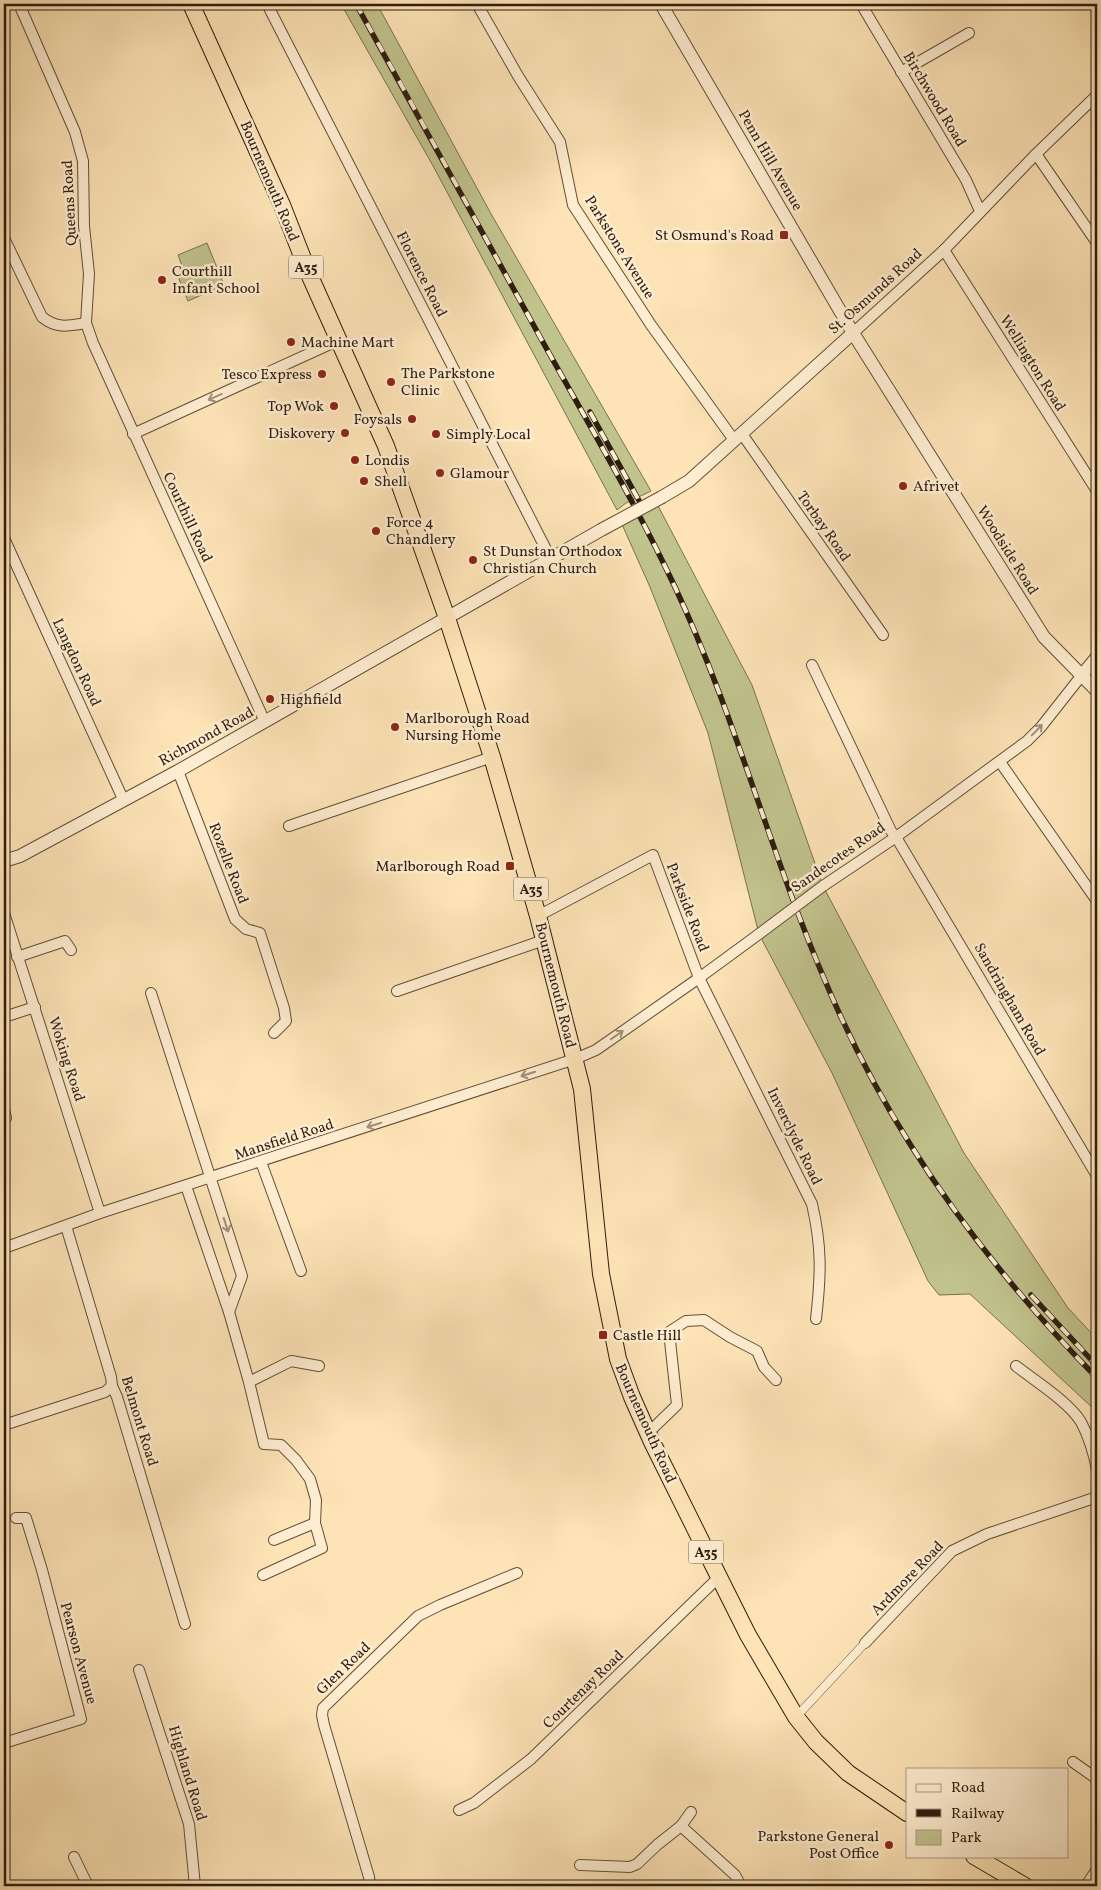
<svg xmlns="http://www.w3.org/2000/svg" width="1101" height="1890" viewBox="0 0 1101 1890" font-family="Vollkorn,serif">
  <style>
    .green { fill: #c1c38d; stroke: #78704f }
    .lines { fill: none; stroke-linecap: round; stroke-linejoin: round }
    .pedestrian-casing { stroke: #624e3a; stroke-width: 9 }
    .minor-casing { stroke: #624e3a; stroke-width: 12 }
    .tertiary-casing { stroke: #624e3a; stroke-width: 14 }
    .trunk-casing { stroke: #2e1d11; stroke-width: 18 }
    .pedestrian { stroke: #feedd0; stroke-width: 8 }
    .minor { stroke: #feedd0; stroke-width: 10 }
    .tertiary { stroke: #feedd0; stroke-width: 12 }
    .trunk { stroke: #fde3b6; stroke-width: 16 }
    .rail-casing { stroke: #2e1d11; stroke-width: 5.5 }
    .rail { stroke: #feedd0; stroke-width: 4; stroke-dasharray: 11; stroke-linecap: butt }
    .minor-bridge-casing { stroke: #624e3a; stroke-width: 12; stroke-linecap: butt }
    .tertiary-bridge-casing { stroke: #624e3a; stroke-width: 14; stroke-linecap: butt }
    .minor-bridge { stroke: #feedd0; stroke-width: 10 }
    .tertiary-bridge { stroke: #feedd0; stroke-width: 12 }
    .oneway { stroke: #a08f7a }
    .poi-dot { fill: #8f2418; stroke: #feedd0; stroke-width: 2 }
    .labels { text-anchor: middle; stroke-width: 5; stroke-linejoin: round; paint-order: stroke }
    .shield { fill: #feedd0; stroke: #6c5b4a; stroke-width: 1 }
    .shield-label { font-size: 14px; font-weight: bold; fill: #2e1d11 }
    .street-label { font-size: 15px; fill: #2e1d11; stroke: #feedd0 }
    .poi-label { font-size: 15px; fill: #2e1d11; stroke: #feedd0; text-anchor: start }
  </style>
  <rect width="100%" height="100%" fill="#fde3b6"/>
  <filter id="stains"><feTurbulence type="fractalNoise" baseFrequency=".004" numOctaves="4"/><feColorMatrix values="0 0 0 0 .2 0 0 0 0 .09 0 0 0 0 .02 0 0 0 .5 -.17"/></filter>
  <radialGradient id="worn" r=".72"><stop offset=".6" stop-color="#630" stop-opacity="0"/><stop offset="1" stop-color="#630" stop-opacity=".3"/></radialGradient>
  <g class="green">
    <polygon points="341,4 377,4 490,212 651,491 626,503 617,510 432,164"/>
    <polygon points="207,243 224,285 188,301 177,274 184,271 178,255"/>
    <polygon points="655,500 752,685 823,886 964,1153 1068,1308 1097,1339 1097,1412 970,1294 939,1295 928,1281 832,1073 759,934 708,733 650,587 620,520"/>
  </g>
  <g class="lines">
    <g class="pedestrian-casing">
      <polyline id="pedestrian" points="796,1717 865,1643"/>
    </g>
    <g class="minor-casing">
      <g id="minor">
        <polyline points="19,4 75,132 83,161 84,226 89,274 86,323 93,343 265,722"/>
        <polyline points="267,4 551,559"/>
        <polyline points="477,4 518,76 560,142 573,205 651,325 734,440"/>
        <polyline points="861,4 966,180 980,211"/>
        <polyline points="901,72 969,33"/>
        <polyline points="1036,154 1097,243"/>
        <path d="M4,238L42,317C57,329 68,326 86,323"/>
        <polyline points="944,250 1097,491"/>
        <polyline points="853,333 944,250 1036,154 1097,95"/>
        <polyline points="133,434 339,340"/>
        <polyline points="742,434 883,635"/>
        <polyline points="4,538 123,799"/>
        <polyline points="812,665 891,831 896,837 1097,1176"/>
        <polyline points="1000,762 1097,901"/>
        <polyline points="178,771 235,919 246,929 260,933 284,1008 286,1021 274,1033"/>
        <polyline points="289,826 492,757"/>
        <polyline points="823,886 896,837 1027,741 1041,727 1082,675"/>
        <polyline points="4,913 100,1213"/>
        <path d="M538,916L653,855L699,978L812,1204C822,1247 821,1275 816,1319"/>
        <polyline points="17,957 65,941 71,950"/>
        <polyline points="397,991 544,940"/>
        <polyline points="151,993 242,1276 229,1312"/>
        <polyline points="4,1017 35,1007"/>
        <polyline points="4,1110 6,1118"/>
        <polyline points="261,1162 301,1271"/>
        <polyline points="186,1186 229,1312 249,1382 264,1444 281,1445 296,1460 310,1479 316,1500 315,1523"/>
        <polyline points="66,1226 111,1377 112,1386 117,1397 185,1624"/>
        <polyline points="4,1248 100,1213 575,1059 596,1050 699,978 759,934"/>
        <path d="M1016,1366C1034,1380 1070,1403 1081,1422C1089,1437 1094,1454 1097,1470"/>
        <polyline points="249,1382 291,1361 319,1366"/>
        <polyline points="4,1425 105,1392 112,1386"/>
        <polyline points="648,1433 677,1405 669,1332 686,1321 704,1320 730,1337 757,1351 764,1367 776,1380"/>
        <polyline points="263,1575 322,1548 315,1523 274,1540"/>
        <polyline points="865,1643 952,1551 987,1534 1097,1497"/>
        <polyline points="139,1670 189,1824 195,1886"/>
        <polyline points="4,1743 81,1719 42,1570 26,1518 16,1518"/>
        <polyline points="1073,1762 1097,1779"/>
        <polyline points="459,1810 474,1803 531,1759 719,1577"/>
        <polyline points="681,1826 691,1812"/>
        <polyline points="74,1857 88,1886"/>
        <polyline points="580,1865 630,1867 637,1864 657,1845 681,1826 735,1875 741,1886"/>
        <polyline points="370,1886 369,1877 324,1725 322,1715 323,1708 418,1616 440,1605 517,1573"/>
        <polyline points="1086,1886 1097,1869"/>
      </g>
    </g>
    <g class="tertiary-casing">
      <g id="tertiary">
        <polyline points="661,4 853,333 1044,637 1097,691"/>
        <polyline points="662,497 689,481 853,333"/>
        <polyline points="1082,675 1097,657"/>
        <polyline points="4,861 20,856 178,771 601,530"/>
      </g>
    </g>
    <g class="trunk-casing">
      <g id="trunk">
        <polyline points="191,4 282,205 309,274 386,446 447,618 492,757 538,916 582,1089 601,1274 618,1359 632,1397 652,1442 719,1577 748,1635 796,1717 816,1742 848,1773 907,1813"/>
        <polyline points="974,1856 1025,1886"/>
      </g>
    </g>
    <use href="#pedestrian" class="pedestrian"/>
    <use href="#minor" class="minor"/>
    <use href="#tertiary" class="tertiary"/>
    <use href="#trunk" class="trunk"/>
    <g class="rail-casing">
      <g id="rail">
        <path d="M356,4C418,114 478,225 539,335C585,418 634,500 674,585C735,714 770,853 826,983C888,1131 985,1264 1097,1378"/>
        <polyline points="590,412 642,506"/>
        <polyline points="1031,1295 1097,1366"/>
      </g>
    </g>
    <use href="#rail" class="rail"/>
    <g class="minor-bridge-casing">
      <polyline id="minor-bridge" points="759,934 823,886"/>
    </g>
    <g class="tertiary-bridge-casing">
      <polyline id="tertiary-bridge" points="601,530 662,497"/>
    </g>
    <use href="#minor-bridge" class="minor-bridge"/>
    <use href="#tertiary-bridge" class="tertiary-bridge"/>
  </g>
  <defs><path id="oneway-shaft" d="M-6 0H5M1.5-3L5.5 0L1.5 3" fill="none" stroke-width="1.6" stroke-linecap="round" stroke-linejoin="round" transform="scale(1.25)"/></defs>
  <g class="oneway">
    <use href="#oneway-shaft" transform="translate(215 397) rotate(156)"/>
    <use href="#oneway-shaft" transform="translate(1037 730) rotate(-46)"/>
    <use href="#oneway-shaft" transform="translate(617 1035) rotate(-35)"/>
    <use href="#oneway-shaft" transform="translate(528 1074) rotate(162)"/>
    <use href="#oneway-shaft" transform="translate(374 1125) rotate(162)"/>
    <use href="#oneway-shaft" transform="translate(226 1225) rotate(72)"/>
  </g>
  <g class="poi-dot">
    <rect x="779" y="230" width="10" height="10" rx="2.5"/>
    <circle cx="162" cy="280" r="5"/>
    <circle cx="291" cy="342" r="5"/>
    <circle cx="322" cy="374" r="5"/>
    <circle cx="391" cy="382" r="5"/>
    <circle cx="334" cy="406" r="5"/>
    <circle cx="412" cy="419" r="5"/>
    <circle cx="345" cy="433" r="5"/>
    <circle cx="436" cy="434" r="5"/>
    <circle cx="355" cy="460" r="5"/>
    <circle cx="440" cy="473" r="5"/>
    <circle cx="364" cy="481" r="5"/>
    <circle cx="903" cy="486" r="5"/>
    <circle cx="376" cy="531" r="5"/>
    <circle cx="473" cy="560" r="5"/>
    <circle cx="270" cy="699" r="5"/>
    <circle cx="395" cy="727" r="5"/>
    <rect x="505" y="861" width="10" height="10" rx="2.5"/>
    <rect x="598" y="1330" width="10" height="10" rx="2.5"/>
    <circle cx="889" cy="1845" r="5"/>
  </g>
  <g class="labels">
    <g class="shield">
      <rect x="288.5" y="255.5" width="35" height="23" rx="4"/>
      <rect x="513.5" y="877.5" width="35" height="23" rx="4"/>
      <rect x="688.5" y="1540.5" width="35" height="23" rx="4"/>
    </g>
    <g class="shield-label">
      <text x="306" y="272">A35</text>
      <text x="531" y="894">A35</text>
      <text x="706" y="1557">A35</text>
    </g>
    <g class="street-label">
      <text transform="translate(935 99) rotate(59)" y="5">Birchwood Road</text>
      <text transform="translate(771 160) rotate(60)" y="5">Penn Hill Avenue</text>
      <text transform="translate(270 181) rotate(67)" y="5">Bournemouth Road</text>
      <text transform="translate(69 203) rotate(-93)" y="5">Queens Road</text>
      <text transform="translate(620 247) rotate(58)" y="5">Parkstone Avenue</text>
      <text transform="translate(422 274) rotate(63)" y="5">Florence Road</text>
      <text transform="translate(875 291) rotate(-42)" y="5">St. Osmunds Road</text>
      <text transform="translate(1033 363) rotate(58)" y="5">Wellington Road</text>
      <text transform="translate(188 517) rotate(65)" y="5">Courthill Road</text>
      <text transform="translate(824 526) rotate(55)" y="5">Torbay Road</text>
      <text transform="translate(1008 550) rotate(58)" y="5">Woodside Road</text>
      <text transform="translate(77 662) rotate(65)" y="5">Langdon Road</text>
      <text transform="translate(206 736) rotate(-29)" y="5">Richmond Road</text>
      <text transform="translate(838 857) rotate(-35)" y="5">Sandecotes Road</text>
      <text transform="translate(229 863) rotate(69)" y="5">Rozelle Road</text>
      <text transform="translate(688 907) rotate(69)" y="5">Parkside Road</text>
      <text transform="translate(556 985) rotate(76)" y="5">Bournemouth Road</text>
      <text transform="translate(1010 999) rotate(60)" y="5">Sandringham Road</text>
      <text transform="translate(67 1059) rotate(72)" y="5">Woking Road</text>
      <text transform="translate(795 1136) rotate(64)" y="5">Inverclyde Road</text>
      <text transform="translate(284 1139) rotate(-18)" y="5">Mansfield Road</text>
      <text transform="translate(140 1421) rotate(73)" y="5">Belmont Road</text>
      <text transform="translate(646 1423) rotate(66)" y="5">Bournemouth Road</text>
      <text transform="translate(907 1578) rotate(-46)" y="5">Ardmore Road</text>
      <text transform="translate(79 1653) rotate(75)" y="5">Pearson Avenue</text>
      <text transform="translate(343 1668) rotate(-44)" y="5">Glen Road</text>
      <text transform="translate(583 1689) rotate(-44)" y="5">Courtenay Road</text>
      <text transform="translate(188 1773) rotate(73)" y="5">Highland Road</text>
    </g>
    <g class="poi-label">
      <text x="774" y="240" text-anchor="end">St Osmund's Road</text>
      <text x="172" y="276">Courthill<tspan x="172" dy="17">Infant School</tspan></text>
      <text x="301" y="347">Machine Mart</text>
      <text x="401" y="378">The Parkstone<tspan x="401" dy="17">Clinic</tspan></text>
      <text x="312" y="379" text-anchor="end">Tesco Express</text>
      <text x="324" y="411" text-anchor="end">Top Wok</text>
      <text x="402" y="424" text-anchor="end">Foysals</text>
      <text x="335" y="438" text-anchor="end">Diskovery</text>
      <text x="446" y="439">Simply Local</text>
      <text x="365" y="465">Londis</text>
      <text x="450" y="478">Glamour</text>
      <text x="374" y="486">Shell</text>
      <text x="913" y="491">Afrivet</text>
      <text x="386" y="527">Force 4<tspan x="386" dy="17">Chandlery</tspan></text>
      <text x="483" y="556">St Dunstan Orthodox<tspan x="483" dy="17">Christian Church</tspan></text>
      <text x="280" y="704">Highfield</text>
      <text x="405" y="723">Marlborough Road<tspan x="405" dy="17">Nursing Home</tspan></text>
      <text x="500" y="871" text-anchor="end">Marlborough Road</text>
      <text x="613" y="1340">Castle Hill</text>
      <text x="879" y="1841" text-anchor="end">Parkstone General<tspan x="879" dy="17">Post Office</tspan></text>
    </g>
  </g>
  <rect width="1101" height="1890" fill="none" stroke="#fde3b6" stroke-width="20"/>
  <rect x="5" y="5" width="1091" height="1880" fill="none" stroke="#2e1d11" stroke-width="2.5"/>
  <rect x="10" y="10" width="1081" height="1870" fill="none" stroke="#2e1d11"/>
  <rect x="906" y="1768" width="162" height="90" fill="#feedd0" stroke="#ab9a84"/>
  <rect x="916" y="1784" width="25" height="8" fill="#feedd0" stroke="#ab9a84"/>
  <text x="951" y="1792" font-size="15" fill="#2e1d11">Road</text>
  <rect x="916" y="1809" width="25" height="8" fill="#2e1d11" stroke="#ab9a84"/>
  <text x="951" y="1818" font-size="15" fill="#2e1d11">Railway</text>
  <rect x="916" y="1830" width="25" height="15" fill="#c1c38d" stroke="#ab9a84"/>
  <text x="951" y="1842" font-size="15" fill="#2e1d11">Park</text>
  <rect width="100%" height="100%" filter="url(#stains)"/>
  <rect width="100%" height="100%" fill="url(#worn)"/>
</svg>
